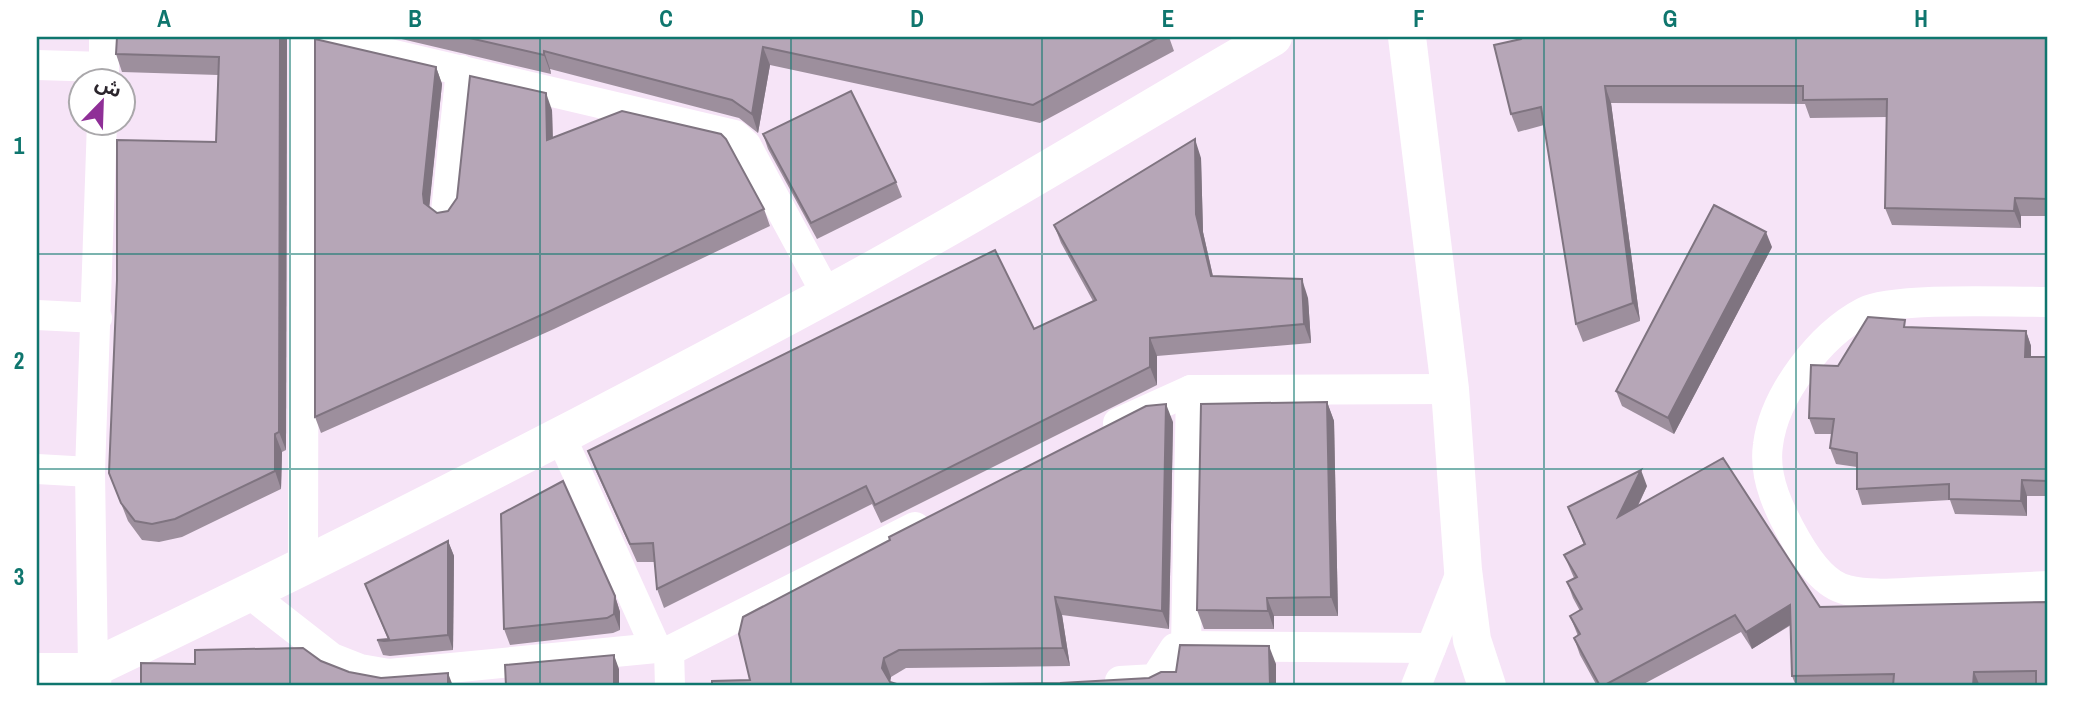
<svg xmlns="http://www.w3.org/2000/svg" width="2085" height="723" viewBox="0 0 2085 723" font-family="'Archivo Narrow','Noto Sans Arabic',sans-serif">
  <style>
    .lines { fill: none; stroke-linecap: round; stroke-linejoin: round }
    .street { stroke: #fff; stroke-width: 30 }
    .secondary { stroke: #fff; stroke-width: 38 }
    .wall { fill: #9d8f9d }
    .shaded-wall { fill: #7f7480 }
    .building { fill: #b6a6b7; stroke: #7f7480; stroke-width: 2 }
    .grid { fill: none; stroke: #0f766e; stroke-width: 2; stroke-opacity: 0.55 }
    .neatline { fill: none; stroke: #0f766e; stroke-width: 2.5 }
    .grid-label { font-size: 23px; text-anchor: middle; font-weight: bold; fill: #0f766e }
  </style>
  <rect width="100%" height="100%" fill="#f6e4f7"/>
  <g class="lines">
    <g class="street">
      <polyline points="318,37 735,135 746,145 827,295"/>
      <polyline points="37,65 104,67"/>
      <polyline points="104,80 104,37"/>
      <polyline points="446,212 461,70"/>
      <path d="M2048,302C2010,302 1893,297 1864,312C1820,335 1774,395 1768,445C1763,478 1780,512 1796,540C1807,559 1824,585 1847,590C1871,596 1897,593 1921,592C1964,590 2006,588 2048,586"/>
      <polyline points="37,315 97,318"/>
      <polyline points="1118,423 1191,390 1450,389"/>
      <polyline points="561,437 656,648 669,651 670,686"/>
      <polyline points="37,469 90,472"/>
      <polyline points="303,567 304,37"/>
      <polyline points="250,594 332,658 360,669 389,674 656,648"/>
      <polyline points="1186,646 1191,390"/>
      <polyline points="669,651 915,527"/>
      <polyline points="37,668 93,668 90,472 102,122"/>
      <polyline points="1120,681 1155,679 1175,648 1186,646 1431,648"/>
      <polyline points="1416,686 1462,570"/>
    </g>
    <g class="secondary">
      <polyline points="1407,37 1450,389 1463,570 1472,640 1487,686"/>
      <path d="M92,686L93,668C340,551 584,426 825,296C977,214 1124,123 1273,37"/>
    </g>
  </g>
  <g class="wall">
    <polygon points="117,37 287,37 286,450 282,452 281,489 182,537 159,542 142,540 128,521 109,473 216,142 218,75 122,72 116,54"/>
    <polygon points="393,37 1169,37 1174,51 1040,123 770,65 758,133 739,118 550,69 551,74"/>
    <polygon points="2048,37 2048,216 2021,216 2021,228 1892,225 1885,208 1887,117 1810,118 1805,104 1611,103 1640,321 1583,342 1576,324 1544,125 1518,132 1511,114 1494,45"/>
    <polygon points="436,67 442,84 429,206 437,213 448,211 552,110 553,138 764,209 770,226 554,329 321,433 315,417"/>
    <polygon points="763,134 896,182 902,197 817,239 768,149"/>
    <polygon points="1201,158 1203,232 1213,276 1308,298 1311,343 1157,356 1157,385 881,523 872,504 664,608 657,589 655,562 637,562 595,469 588,451 1034,329 1093,301 1061,243 1054,225"/>
    <polygon points="1772,247 1674,434 1622,406 1616,391"/>
    <polygon points="1908,327 2026,331 2031,346 2031,357 2048,357 2048,496 2027,496 2027,516 1955,514 1950,500 1862,505 1857,489 1857,467 1836,464 1830,448 1832,434 1815,434 1809,418 1838,366"/>
    <polygon points="1327,402 1334,421 1338,616 1274,616 1274,629 1204,629 1197,610"/>
    <polygon points="1173,422 1169,629 1062,615 1070,666 906,668 891,677 890,682 900,685 1060,683 1149,678 1176,672 1276,664 1276,686 712,686 750,680"/>
    <polygon points="1647,486 1638,506 1820,607 2048,602 2048,686 1796,686 1792,676 1791,625 1752,649 1741,632 1640,686 1597,686 1580,655 1574,638 1578,636 1570,616 1580,611 1573,598 1567,582 1574,578 1564,555 1584,545 1568,507"/>
    <polygon points="448,541 454,556 453,650 390,656 383,655 377,640 388,639 365,584"/>
    <polygon points="615,596 620,612 620,630 613,633 510,645 504,629"/>
  </g>
  <g class="shaded-wall">
    <polygon points="280,37 287,37 286,450 279,432"/>
    <polygon points="763,47 770,65 758,133 752,114"/>
    <polygon points="544,51 550,69 551,74 544,55"/>
    <polygon points="436,67 442,84 429,210 424,203 423,194"/>
    <polygon points="1605,86 1611,103 1640,321 1633,303"/>
    <polygon points="546,93 552,110 553,157 547,140"/>
    <polygon points="1195,139 1201,158 1203,232 1217,295 1211,276 1196,214"/>
    <polygon points="2015,198 2021,216 2021,228 2014,211"/>
    <polygon points="1766,232 1772,247 1674,434 1668,418"/>
    <polygon points="1302,279 1308,298 1311,343 1304,324"/>
    <polygon points="2026,331 2031,346 2031,372 2025,357"/>
    <polygon points="1150,338 1157,356 1157,385 1150,367"/>
    <polygon points="1327,402 1334,421 1338,616 1331,597"/>
    <polygon points="1166,404 1173,422 1169,629 1162,611"/>
    <polygon points="275,434 282,452 281,489 275,471"/>
    <polygon points="1641,470 1647,486 1624,534 1618,517"/>
    <polygon points="2022,480 2027,496 2027,516 2021,501"/>
    <polygon points="448,541 454,556 453,650 448,635"/>
    <polygon points="615,596 620,612 620,630 614,614"/>
    <polygon points="1055,597 1062,615 1070,666 1063,648"/>
    <polygon points="1267,598 1274,616 1274,629 1268,611"/>
    <polygon points="1790,605 1796,621 1752,649 1746,632"/>
    <polygon points="1269,646 1276,664 1276,686 1270,686"/>
    <polygon points="614,655 619,669 619,686 614,686"/>
    <polygon points="884,658 891,677 889,686 882,668"/>
    <polygon points="1974,672 1980,686 1973,686"/>
    <polygon points="448,673 453,686 448,686"/>
  </g>
  <g class="building">
    <polygon points="117,37 280,37 279,432 275,434 275,471 175,519 152,524 135,521 121,503 109,473 117,280 117,140 216,142 219,57 116,54"/>
    <polygon points="465,37 1159,37 1033,105 763,47 752,114 732,100 544,51 544,55"/>
    <polygon points="1523,37 2048,37 2048,199 2015,198 2014,211 1885,208 1887,99 1803,100 1803,86 1605,86 1633,303 1576,324 1541,107 1511,114 1494,45 1521,39"/>
    <polygon points="315,39 436,67 423,194 424,203 437,213 448,211 457,198 470,76 546,93 547,140 622,111 721,134 726,139 764,209 548,312 315,417"/>
    <polygon points="851,91 896,182 811,223 763,134"/>
    <polygon points="1195,139 1196,214 1211,276 1302,279 1304,324 1150,338 1150,367 875,505 866,486 657,589 653,543 630,544 588,451 995,250 1034,329 1096,300 1054,225"/>
    <polygon points="1714,205 1766,232 1668,418 1616,391"/>
    <polygon points="1868,317 1905,320 1904,327 2026,331 2025,357 2048,357 2048,481 2022,480 2021,501 1949,499 1949,484 1857,489 1857,453 1830,448 1834,419 1809,418 1811,365 1838,366"/>
    <polygon points="1327,402 1331,597 1267,598 1268,611 1197,610 1201,404"/>
    <polygon points="1166,404 1162,611 1055,597 1063,648 899,650 884,658 882,668 890,682 900,685 1060,683 1149,678 1161,672 1176,672 1180,645 1269,646 1270,686 712,686 712,681 750,680 739,634 743,617 890,540 889,537 1146,406"/>
    <polygon points="1723,458 1820,607 2048,602 2048,686 2036,686 2036,671 1974,672 1973,686 1893,686 1894,674 1792,676 1790,605 1746,632 1735,615 1603,686 1600,686 1574,638 1580,634 1570,616 1582,609 1567,582 1577,577 1564,555 1585,544 1568,507 1641,470 1618,517"/>
    <polygon points="563,481 615,596 614,614 607,618 504,629 501,514"/>
    <polygon points="448,541 448,635 384,641 377,640 389,639 365,584"/>
    <polygon points="303,648 321,661 349,672 381,678 448,673 448,686 141,686 141,663 195,664 195,650"/>
    <polygon points="614,655 614,686 506,686 505,665"/>
  </g>
  <path class="grid" d="M290,37V686M540,37V686M791,37V686M1042,37V686M1294,37V686M1544,37V686M1796,37V686M37,254H2048M37,469H2048"/>
  <rect width="2085" height="723" fill="none" stroke="#ffffff" stroke-width="77"/>
  <g transform="translate(102 102) rotate(23)"><circle r="33" fill="#ffffff" stroke="#aaa8ab" stroke-width="2"/>
  <path d="M0-5L12 26L0 18L-12 26Z" fill="#8f2f97"/>
  <text y="-10" font-size="19" font-weight="bold" text-anchor="middle" fill="#2b252c">ش</text>
  </g>
  <rect x="38" y="38" width="2008" height="646" class="neatline"/>
  <g class="grid-label">
    <text x="164" y="27">A</text>
    <text x="415" y="27">B</text>
    <text x="666" y="27">C</text>
    <text x="917" y="27">D</text>
    <text x="1168" y="27">E</text>
    <text x="1419" y="27">F</text>
    <text x="1670" y="27">G</text>
    <text x="1921" y="27">H</text>
    <text x="19" y="154">1</text>
    <text x="19" y="369">2</text>
    <text x="19" y="585">3</text>
  </g>
</svg>
